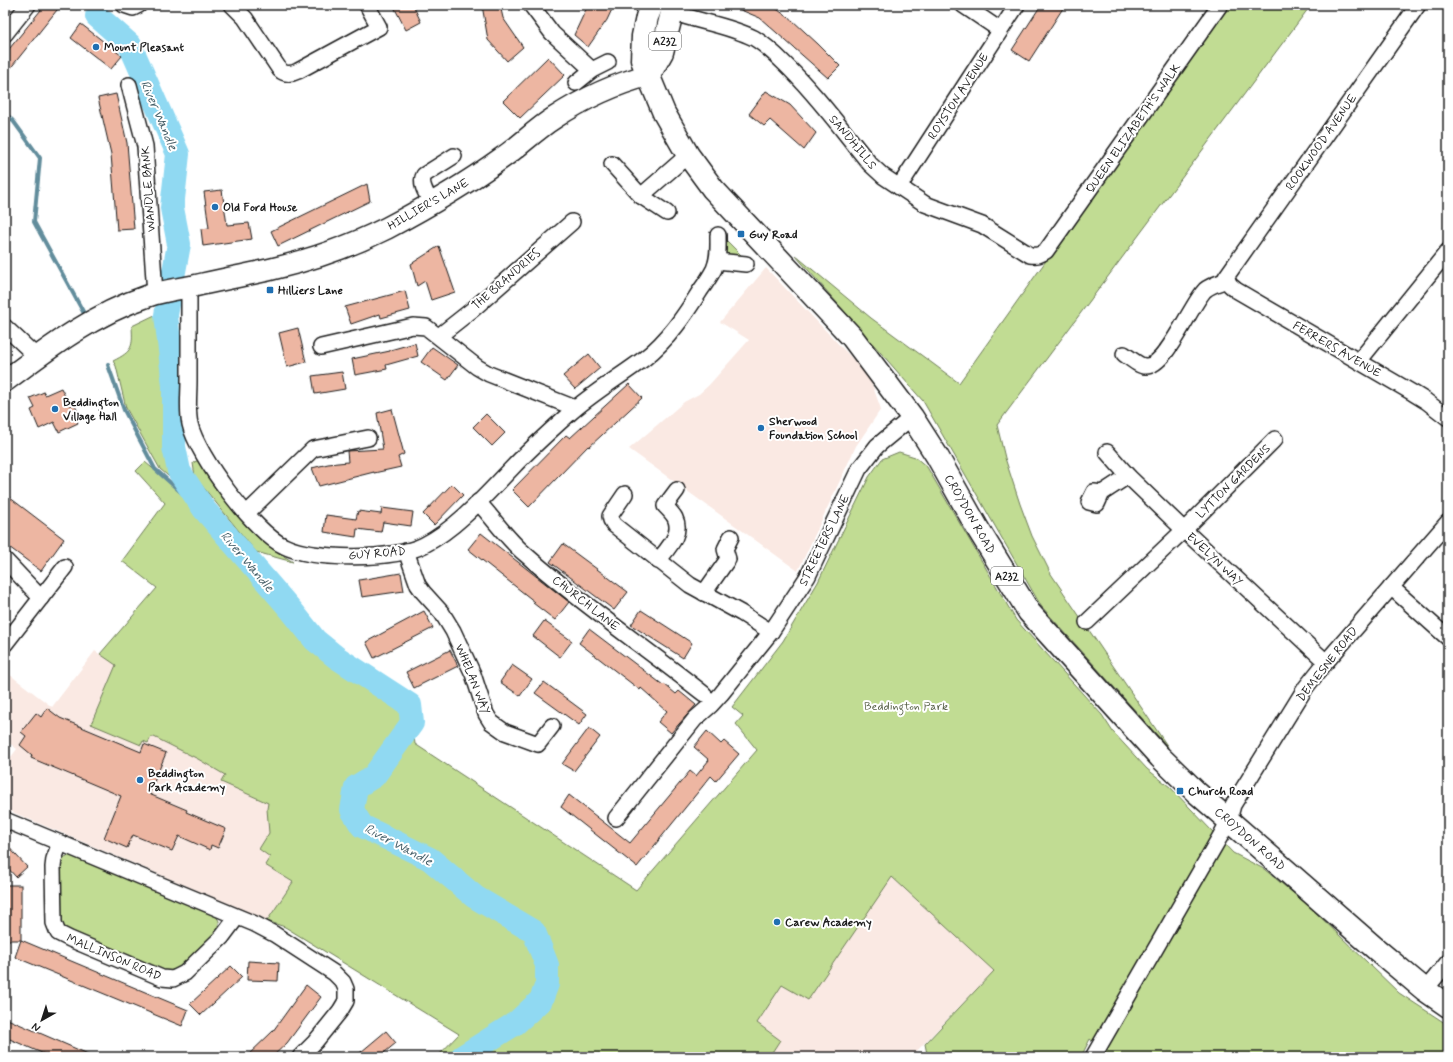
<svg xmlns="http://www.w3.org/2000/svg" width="1453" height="1062" viewBox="0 0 1453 1062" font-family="Mynerve,sans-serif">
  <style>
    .built { fill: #fae9e3 }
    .green { fill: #c1dc93; stroke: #6e7c58 }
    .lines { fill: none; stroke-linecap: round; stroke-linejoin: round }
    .stream { stroke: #628d9c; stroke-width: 4 }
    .river { stroke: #90d9f2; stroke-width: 24 }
    .building { fill: #edb6a2; stroke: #1c1c1c }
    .street-casing { stroke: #1c1c1c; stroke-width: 18 }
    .secondary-casing { stroke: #1c1c1c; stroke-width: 24 }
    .highway-casing { stroke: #1c1c1c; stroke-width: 25 }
    .street { stroke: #fff; stroke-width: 15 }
    .secondary { stroke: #fff; stroke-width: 21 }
    .highway { stroke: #fff; stroke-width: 22 }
    .poi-dot { fill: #1f6fb2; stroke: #fff; stroke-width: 1.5 }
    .labels { text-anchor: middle; stroke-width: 4; stroke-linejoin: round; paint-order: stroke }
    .shield { fill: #fff; stroke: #606060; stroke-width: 1 }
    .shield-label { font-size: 11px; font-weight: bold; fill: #1c1c1c }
    .poi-label { font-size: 12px; font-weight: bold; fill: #1c1c1c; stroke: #fff; text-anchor: start }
    .street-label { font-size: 12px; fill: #1c1c1c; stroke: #fff }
    .park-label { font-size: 12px; fill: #565f46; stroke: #fff }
    .water-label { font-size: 13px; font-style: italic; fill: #455e67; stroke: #fff }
  </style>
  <rect width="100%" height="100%" fill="#fff"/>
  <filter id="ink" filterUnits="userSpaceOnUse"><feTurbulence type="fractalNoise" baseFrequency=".025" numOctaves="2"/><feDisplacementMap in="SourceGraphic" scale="8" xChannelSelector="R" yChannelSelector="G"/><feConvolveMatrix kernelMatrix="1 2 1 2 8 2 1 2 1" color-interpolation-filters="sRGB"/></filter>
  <g filter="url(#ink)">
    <g class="built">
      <polygon points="766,268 869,376 881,409 856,446 798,571 629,449 684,402 699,394 709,385 749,340 720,322"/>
      <polygon points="95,651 280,769 267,809 269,833 259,849 270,857 265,865 293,882 267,921 234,906 5,809 5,765 17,749 5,740 5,671 52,707"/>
      <polygon points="892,877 994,971 911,1057 518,1057"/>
    </g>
    <g class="green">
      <polygon points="1228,5 1311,5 997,425 1005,458 1020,504 1032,536 1051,574 1168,747 1041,606 923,401 795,255 871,318 959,383"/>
      <polygon points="721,235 746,260 722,255"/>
      <path d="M159,313L170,401L168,464L182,488L160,469L126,408L116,366L113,361C133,351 133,347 132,326Z"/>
      <polygon points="899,452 915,457 927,467 1016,620 1102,715 1113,732 1147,769 1170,787 1233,853 1264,869 1309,906 1399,993 1448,1025 1448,1057 1105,1057 1107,1054 1090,1039 1081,1057 935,1057 927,1054 925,1044 994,971 892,877 808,1000 782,985 757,1023 780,1040 769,1057 437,1057 459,1034 285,927 267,921 293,882 265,865 270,857 259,849 269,833 267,809 268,803 221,782 225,775 198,759 154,737 151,737 148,743 143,741 141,745 91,724 116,665 100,654 157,588 122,561 165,503 136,471 145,462 183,494 204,509 292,611 315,640 336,657 410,705 415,744 636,890 757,750 736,724 743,716 732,707 783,641 818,582 869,477 882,459"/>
      <path d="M200,459C215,487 233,514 256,536C266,546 281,554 293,562L256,552L195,477L193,463Z"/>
      <polygon points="72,854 215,914 219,921 219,931 182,969 169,974 67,933 57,918 58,868 62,859 65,857"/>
    </g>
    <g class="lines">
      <g class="stream">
        <polyline points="5,113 14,122 40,158 34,222 86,317"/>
        <polyline points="108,365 124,410 155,469 183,494 204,509"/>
      </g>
      <polyline class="river" points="97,16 130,45 178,154 172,208 179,244 166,315 174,386 174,447 179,471 204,509 292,611 315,640 336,657 410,705 412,723 374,776 356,787 352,810 362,826 430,859 475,897 534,932 547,965 547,984 541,1000 516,1023 462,1057"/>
    </g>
    <g class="building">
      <polygon points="45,5 61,5 5,75 5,54"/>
      <polygon points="393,5 413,5 421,22 406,30"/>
      <polygon points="482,5 500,5 503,18 523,47 507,61 488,40"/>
      <polygon points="588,5 614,5 607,20 588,47 574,35"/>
      <polygon points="729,5 771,5 792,20 818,44 840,66 828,78 760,18"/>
      <polygon points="1041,5 1065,5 1029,61 1012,50"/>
      <polygon points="81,24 122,56 111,69 71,38"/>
      <polygon points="548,57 565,75 520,118 503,101"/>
      <polygon points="766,91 790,105 816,133 804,150 770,120 764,126 749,114"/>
      <polygon points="116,94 127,143 134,229 117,230 111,154 98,98"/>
      <polygon points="367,184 370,201 278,246 271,231"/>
      <polygon points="222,190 227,225 249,223 252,239 203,246 201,229 209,228 204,192"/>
      <polygon points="439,246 455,292 431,300 425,281 417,286 411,264"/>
      <polygon points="405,291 410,310 381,318 380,314 351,324 345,307"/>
      <polygon points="298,328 306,362 287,367 279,333"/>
      <polygon points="415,343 418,356 386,365 387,369 355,375 352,359 390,351 390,350"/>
      <polygon points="432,347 458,365 447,380 421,362"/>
      <polygon points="589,354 600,368 575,389 563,376"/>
      <polygon points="342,372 345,389 315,394 312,376"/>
      <polygon points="629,384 642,398 589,447 588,446 529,507 512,490 566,435 570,438"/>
      <polygon points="61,388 70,406 74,404 79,414 74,416 78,423 59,432 54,422 39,429 31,410 35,408 30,398 44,392 45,395"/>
      <polygon points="392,409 404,454 398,457 401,467 374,473 374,472 319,486 312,468 328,464 348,462 347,451 383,449 377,413"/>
      <polygon points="486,414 505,433 492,446 473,427"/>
      <polygon points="452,484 463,495 434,525 423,514"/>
      <polygon points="5,494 64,539 41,571 5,544"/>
      <polygon points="382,508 413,512 411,526 383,522 381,532 357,529 356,537 324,532 326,515 356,519 358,511 381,514"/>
      <polygon points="481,533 569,602 555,620 533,603 535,602 468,549"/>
      <polygon points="563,544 628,592 614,610 550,562"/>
      <polygon points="401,573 404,591 362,597 359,580"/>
      <polygon points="641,610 692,643 683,658 631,625"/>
      <polygon points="424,611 433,628 374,658 366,642"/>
      <polygon points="544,621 572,641 560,657 533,636"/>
      <polygon points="589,629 663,685 664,684 676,694 679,691 696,705 671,733 658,722 667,711 641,688 640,690 579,643"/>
      <polygon points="450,650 458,666 414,688 406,672"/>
      <polygon points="512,665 532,679 520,696 500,682"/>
      <polygon points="544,682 587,714 579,725 535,693"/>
      <polygon points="47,708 60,718 141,752 144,744 166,753 149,794 187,810 186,812 226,829 218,848 211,845 210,850 179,836 172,851 133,835 127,848 104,838 121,796 31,758 32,755 20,745 26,736 21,732 36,713 41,717"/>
      <polygon points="589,728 600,737 574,771 562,764"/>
      <polygon points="707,731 721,744 724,741 739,754 716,781 711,776 637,867 561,807 569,795 630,843 690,771 696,776 709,760 694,747"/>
      <polygon points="5,843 27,867 16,877 5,865"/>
      <rect x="5" y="885" width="16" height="55"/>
      <polygon points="21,940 188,1010 182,1026 15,957"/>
      <polygon points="248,961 279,963 278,981 247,980"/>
      <polygon points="231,966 242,977 201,1015 190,1004"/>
      <polygon points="306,985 321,997 287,1043 272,1057 246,1057 273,1031"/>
      <polygon points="5,1018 95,1057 51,1057 5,1037"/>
      <polygon points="386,1031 396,1043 379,1057 355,1057"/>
    </g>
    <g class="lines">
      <g class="street-casing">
        <g id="street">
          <polyline points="124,5 133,8 139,5"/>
          <path d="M232,5L245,18L280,70C285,75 292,74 298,71L379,27L367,5"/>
          <polyline points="531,5 552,33 592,70"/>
          <polyline points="963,5 1000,30"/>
          <polyline points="1418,5 1226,277 1230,285 1236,290 1413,393 1426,401 1448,418"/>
          <path d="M672,12C699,22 728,25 754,38C766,45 775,54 785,64C816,94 842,130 870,164L883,176L925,204L982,225L1030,255C1037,256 1040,255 1046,251L1220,5"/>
          <polyline points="5,34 28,5"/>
          <polyline points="576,83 592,70 608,62"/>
          <polyline points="129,85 145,146 155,294"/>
          <polyline points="612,164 641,196 667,213"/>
          <polyline points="899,187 1017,5"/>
          <polyline points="641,196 688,155"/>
          <path d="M432,203C427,195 419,184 424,175L454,156"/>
          <polyline points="717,261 746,264"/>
          <path d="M187,287L189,299C189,326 189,354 189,381C189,395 187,411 190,424C197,456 255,533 284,546C314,561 395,560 424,545C456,529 487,494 512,468C530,449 549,432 569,414C592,393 620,377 645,358C668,340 685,315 700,291C705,284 710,277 714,269C719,258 718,247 718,235"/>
          <polyline points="5,327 37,357"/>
          <polyline points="439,336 472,310 572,222"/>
          <polyline points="321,347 413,326 426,327 477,367 489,374 575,408"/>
          <path d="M1124,354C1130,358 1139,366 1145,366C1166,368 1191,304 1205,290C1211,285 1219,283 1227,280"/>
          <polyline points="1359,361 1448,251"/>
          <polyline points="1107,452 1128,476 1184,530 1326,662"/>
          <polyline points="1102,493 1094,492 1089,502 1097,504 1102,493 1128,476"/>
          <polyline points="625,494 610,516 611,520 614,525 690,585 741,613 771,632"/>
          <path d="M478,502C494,519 507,539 525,554C581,604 645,647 704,694"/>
          <polyline points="247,513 313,449 368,438"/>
          <polyline points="406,551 418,585 423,592 442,613 453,631 473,674 486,714 491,722 505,732 538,744 552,726"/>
          <polyline points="5,560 41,598"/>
          <path d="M658,561C667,549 683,534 675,518C673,514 669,510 665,506L677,490"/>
          <polyline points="1391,587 1448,638"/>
          <polyline points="704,593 728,559 725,549 731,537"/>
          <polyline points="1087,622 1184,530 1275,439"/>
          <polyline points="5,644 65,567"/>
          <polyline points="616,818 695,719 711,705 721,694 771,632 808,576 859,469 877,446 912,417"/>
          <polyline points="5,820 255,924 274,934 334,973 343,982 346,989 346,1001 340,1011 315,1042 300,1057"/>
          <polyline points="60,843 54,859 53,867 54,923 58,933 70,939 162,978 173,979 185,973 222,937 237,917"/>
          <polyline points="1425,990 1448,962"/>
          <polyline points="1093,1057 1221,835 1229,820 1233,805 1306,687 1326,662 1448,522"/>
        </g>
      </g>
      <g class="secondary-casing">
        <path id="secondary" d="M5,381C50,347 94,314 148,296C162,291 178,289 194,286C220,280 246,275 272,269C311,260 351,246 387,228C427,207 466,184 502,158C520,146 535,130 554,118C583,99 615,84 649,75"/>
      </g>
      <g class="highway-casing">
        <g id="highway">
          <polyline points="652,5 647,17 643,36 642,60 664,113 688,155 713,189 852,337 912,417 937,456 978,529 1029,612 1160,757 1196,792 1376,949 1425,990 1448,1006"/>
          <polyline points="649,75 662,52 674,5"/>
        </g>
      </g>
      <use href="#street" class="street"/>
      <use href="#secondary" class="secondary"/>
      <use href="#highway" class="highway"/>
    </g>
  </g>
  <g class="poi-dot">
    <circle cx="96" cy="47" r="4"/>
    <circle cx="215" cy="207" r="4"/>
    <rect x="737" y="230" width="8" height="8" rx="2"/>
    <rect x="266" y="286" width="8" height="8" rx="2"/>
    <circle cx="55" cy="409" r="4"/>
    <circle cx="761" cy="428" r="4"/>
    <circle cx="140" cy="780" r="4"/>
    <rect x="1176" y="787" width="8" height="8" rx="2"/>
    <circle cx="777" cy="922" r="4"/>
  </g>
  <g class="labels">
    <g class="shield">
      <rect x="649" y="32" width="32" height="18" rx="3"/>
      <rect x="991" y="567" width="32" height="18" rx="3"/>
    </g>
    <g class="shield-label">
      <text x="665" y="45">A232</text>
      <text x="1007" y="580">A232</text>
    </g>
    <g class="poi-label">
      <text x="104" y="51">Mount Pleasant</text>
      <text x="223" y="211">Old Ford House</text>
      <text x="749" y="238">Guy Road</text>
      <text x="278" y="294">Hilliers Lane</text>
      <text x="63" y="406">Beddington<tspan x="63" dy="14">Village Hall</tspan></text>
      <text x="769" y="425">Sherwood<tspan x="769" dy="14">Foundation School</tspan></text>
      <text x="148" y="777">Beddington<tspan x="148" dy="14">Park Academy</tspan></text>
      <text x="1188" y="795">Church Road</text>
      <text x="785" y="926">Carew Academy</text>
    </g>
    <g class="street-label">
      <text transform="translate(958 96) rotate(-57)" y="4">ROYSTON AVENUE</text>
      <text transform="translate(1133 128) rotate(-55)" y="4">QUEEN ELIZABETH'S WALK</text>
      <text transform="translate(853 142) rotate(50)" y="4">SANDHILLS</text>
      <text transform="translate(1321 142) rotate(-55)" y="4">ROOKWOOD AVENUE</text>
      <text transform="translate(148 189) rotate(-94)" y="4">WANDLE BANK</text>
      <text transform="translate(428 204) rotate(-30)" y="4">HILLIER'S LANE</text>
      <text transform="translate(506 279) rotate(-41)" y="4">THE BRANDRIES</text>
      <text transform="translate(1337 349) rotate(30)" y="4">FERRERS AVENUE</text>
      <text transform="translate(1233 481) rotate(-45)" y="4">LYTTON GARDENS</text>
      <text transform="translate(970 514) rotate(60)" y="4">CROYDON ROAD</text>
      <text transform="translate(824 540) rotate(-64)" y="4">STREETERS LANE</text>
      <text transform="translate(377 553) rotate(-5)" y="4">GUY ROAD</text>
      <text transform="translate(1215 559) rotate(43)" y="4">EVELYN WAY</text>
      <text transform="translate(586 603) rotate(38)" y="4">CHURCH LANE</text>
      <text transform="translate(1327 664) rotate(-52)" y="4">DEMESNE ROAD</text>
      <text transform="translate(473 679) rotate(68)" y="4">WHELAN WAY</text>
      <text transform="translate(1250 839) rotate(41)" y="4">CROYDON ROAD</text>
      <text transform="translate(114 957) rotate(23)" y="4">MALLINSON ROAD</text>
    </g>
    <g class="park-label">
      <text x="906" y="710">Beddington Park</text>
    </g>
    <g class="water-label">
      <text transform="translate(160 115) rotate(67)" y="5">River Wandle</text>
      <text transform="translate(248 561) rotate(50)" y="5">River Wandle</text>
      <text transform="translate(399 844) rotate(28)" y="5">River Wandle</text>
    </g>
  </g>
  <rect width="1453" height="1062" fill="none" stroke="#fff" stroke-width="20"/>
  <rect x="10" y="10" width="1433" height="1042" fill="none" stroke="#1c1c1c" stroke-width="1.5" filter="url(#ink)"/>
  <g transform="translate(42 1020) rotate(219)" stroke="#ffffff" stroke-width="3" paint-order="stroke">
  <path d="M0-3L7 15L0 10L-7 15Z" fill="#1c1c1c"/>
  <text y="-6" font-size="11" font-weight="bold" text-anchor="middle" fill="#1c1c1c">N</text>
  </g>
</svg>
